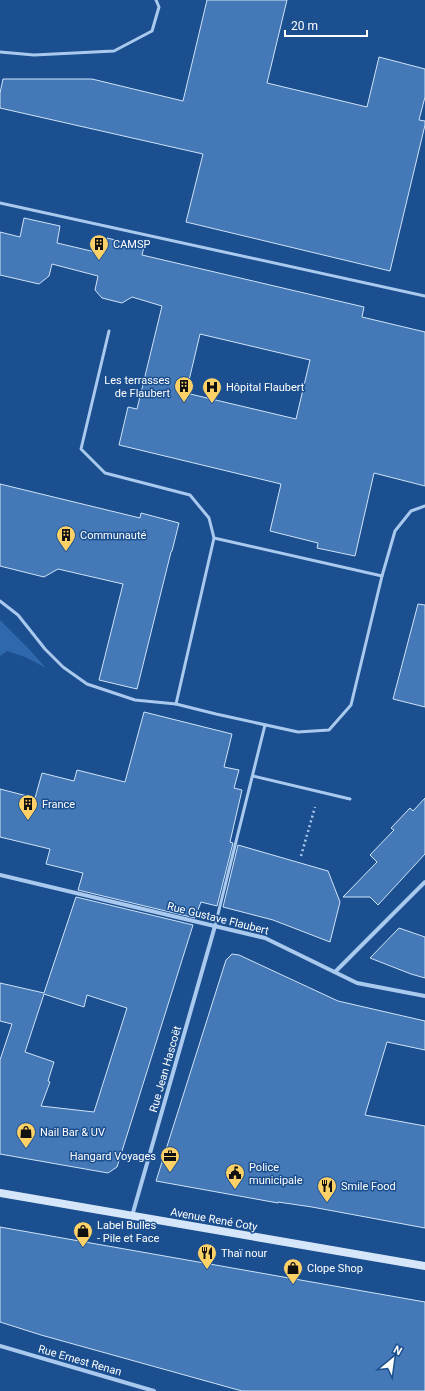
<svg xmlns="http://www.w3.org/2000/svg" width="425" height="1391" viewBox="0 0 425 1391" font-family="Roboto,sans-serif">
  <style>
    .green { fill: #2e69ad }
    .building { fill: #4478b7; stroke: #cfe3fa; fill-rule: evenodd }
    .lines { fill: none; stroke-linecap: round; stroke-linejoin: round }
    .path { stroke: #a9c9ee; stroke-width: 2.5; stroke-dasharray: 2 3; stroke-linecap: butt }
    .service { stroke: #a9c9ee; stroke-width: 3 }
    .minor { stroke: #a9c9ee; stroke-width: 4 }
    .secondary { stroke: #d6e6fa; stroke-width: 8 }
    .labels { text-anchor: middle; stroke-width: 3; stroke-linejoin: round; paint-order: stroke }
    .poi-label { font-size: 11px; fill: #fff; stroke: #1b4f8f; text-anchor: start }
    .street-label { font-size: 11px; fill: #fff; stroke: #1b4f8f }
  </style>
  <rect width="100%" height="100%" fill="#1b4f8f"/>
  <polygon class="green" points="0,620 28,648 46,668 25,657 7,651 0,656"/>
  <g class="building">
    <polygon points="207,0 287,0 267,83 367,107 379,57 425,69 425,97 419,120 425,121 425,125 390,271 186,222 203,154 0,108 0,93 3,79 92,79 183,101"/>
    <path d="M24,218L60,226L57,243L104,254L107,238L144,247L142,255L364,307L362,317L425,332V486L374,473L355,556L317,548L318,543L270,531L281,484L119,445L128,407L137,409L162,306L132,297L122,303L102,298L95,290L98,276L52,264L49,276L39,284L0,275V232L20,237ZM200,334L310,360L296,419L186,393Z"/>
    <polygon points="0,484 140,518 141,513 179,523 172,551 171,552 137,689 99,680 123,584 58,569 44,577 0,566"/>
    <polygon points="418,604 425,605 425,707 393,699"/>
    <polygon points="144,712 232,734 224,767 239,770 234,788 242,790 230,842 233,843 217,906 201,902 195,918 78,890 83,873 46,864 50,849 0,837 0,789 35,798 42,773 74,781 77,770 125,782"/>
    <polygon points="425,798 425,854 378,905 370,897 343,897 377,862 370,855 394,830 391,828 410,808 413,811"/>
    <polygon points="238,845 328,871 340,902 330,942 273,920 223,907"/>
    <path d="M76,897L193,925L117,1167L108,1173L0,1154V1060L12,1024L0,1021V983L44,993ZM44,994L84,1007L87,995L127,1008L94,1112L41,1106L50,1082L48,1081L54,1062L25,1052Z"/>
    <polygon points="399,928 425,937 425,978 411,974 370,958"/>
    <polygon points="232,954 239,955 338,1001 425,1021 425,1050 387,1042 365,1115 425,1126 425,1228 312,1207 278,1202 278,1203 156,1181 226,960"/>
    <polygon points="0,1227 425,1302 425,1391 242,1391 41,1335 0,1322"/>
  </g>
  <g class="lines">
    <polyline class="path" points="301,856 315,807"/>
    <g class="service">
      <polyline points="0,52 34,55 114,51 152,31 159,7 156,0"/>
      <polyline points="0,203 425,296"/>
      <polyline points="382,576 395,531 411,511 425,506"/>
      <polyline points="0,601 18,615 45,649 63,667 87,684 135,700 176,704 216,714 298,732 329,730 351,705 382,576 214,538 209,518 190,495 105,473 81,449 109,331"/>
      <polyline points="176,704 214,538"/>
      <polyline points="253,776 350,799"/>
      <polyline points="215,926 265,725"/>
    </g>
    <g class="minor">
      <polyline points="0,875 265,938 357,983 425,996"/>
      <polyline points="335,972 425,882"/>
      <polyline points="132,1216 215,926"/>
      <polyline points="0,1346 154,1391"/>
    </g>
    <polyline class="secondary" points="0,1193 425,1266"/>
  </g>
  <defs>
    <g id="building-pin" transform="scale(1)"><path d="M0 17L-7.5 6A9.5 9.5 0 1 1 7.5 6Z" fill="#ffd166" stroke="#1b4f8f"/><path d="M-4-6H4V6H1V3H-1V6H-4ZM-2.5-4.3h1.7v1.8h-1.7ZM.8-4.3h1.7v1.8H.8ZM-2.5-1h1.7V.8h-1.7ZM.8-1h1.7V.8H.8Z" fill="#111"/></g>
    <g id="hospital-pin" transform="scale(1)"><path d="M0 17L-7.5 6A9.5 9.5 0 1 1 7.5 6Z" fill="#ffd166" stroke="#1b4f8f"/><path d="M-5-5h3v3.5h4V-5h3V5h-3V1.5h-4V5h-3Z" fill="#111"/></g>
    <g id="shop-pin" transform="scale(1)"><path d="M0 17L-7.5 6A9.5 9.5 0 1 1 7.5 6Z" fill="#ffd166" stroke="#1b4f8f"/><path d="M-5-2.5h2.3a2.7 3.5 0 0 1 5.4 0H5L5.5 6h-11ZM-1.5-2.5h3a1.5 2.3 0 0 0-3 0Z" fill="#111"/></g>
    <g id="office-pin" transform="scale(1)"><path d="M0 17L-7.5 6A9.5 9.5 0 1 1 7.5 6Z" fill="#ffd166" stroke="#1b4f8f"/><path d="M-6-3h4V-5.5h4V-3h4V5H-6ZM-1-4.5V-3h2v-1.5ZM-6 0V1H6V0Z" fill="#111"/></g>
    <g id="civic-pin" transform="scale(1)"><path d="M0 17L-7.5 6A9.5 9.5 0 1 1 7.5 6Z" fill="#ffd166" stroke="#1b4f8f"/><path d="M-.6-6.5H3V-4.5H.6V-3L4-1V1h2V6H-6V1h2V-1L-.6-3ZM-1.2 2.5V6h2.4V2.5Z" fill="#111"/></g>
    <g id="restaurant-pin" transform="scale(1)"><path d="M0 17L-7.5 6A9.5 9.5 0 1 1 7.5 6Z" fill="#ffd166" stroke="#1b4f8f"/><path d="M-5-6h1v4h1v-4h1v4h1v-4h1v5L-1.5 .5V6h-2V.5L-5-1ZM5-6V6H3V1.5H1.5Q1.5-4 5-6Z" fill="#111"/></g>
  </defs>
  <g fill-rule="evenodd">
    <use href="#building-pin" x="99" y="244"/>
    <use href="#building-pin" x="184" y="386"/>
    <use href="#hospital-pin" x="212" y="387"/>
    <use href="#building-pin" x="66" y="535"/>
    <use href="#building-pin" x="28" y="804"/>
    <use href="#shop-pin" x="26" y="1132"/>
    <use href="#office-pin" x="170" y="1156"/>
    <use href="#civic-pin" x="235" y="1173"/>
    <use href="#restaurant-pin" x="327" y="1186"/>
    <use href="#shop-pin" x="83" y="1231"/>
    <use href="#restaurant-pin" x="207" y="1253"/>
    <use href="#shop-pin" x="293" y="1268"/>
  </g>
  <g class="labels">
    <g class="poi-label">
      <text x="113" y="248">CAMSP</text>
      <text x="170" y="384" text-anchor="end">Les terrasses<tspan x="170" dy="13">de Flaubert</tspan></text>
      <text x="226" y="391">Hôpital Flaubert</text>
      <text x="80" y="539">Communauté</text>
      <text x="42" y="808">France</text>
      <text x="40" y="1136">Nail Bar &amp; UV</text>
      <text x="156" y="1160" text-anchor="end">Hangard Voyages</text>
      <text x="249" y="1171">Police<tspan x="249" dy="13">municipale</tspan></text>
      <text x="341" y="1190">Smile Food</text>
      <text x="97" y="1229">Label Bulles<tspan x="97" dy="13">- Pile et Face</tspan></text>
      <text x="221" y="1257">Thaï nour</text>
      <text x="307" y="1272">Clope Shop</text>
    </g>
    <g class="street-label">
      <text transform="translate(218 918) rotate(14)" y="4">Rue Gustave Flaubert</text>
      <text transform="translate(165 1069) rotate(-74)" y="4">Rue Jean Hascoët</text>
      <text transform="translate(214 1219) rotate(10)" y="4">Avenue René Coty</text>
      <text transform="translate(80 1360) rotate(16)" y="4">Rue Ernest Renan</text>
    </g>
  </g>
  <g transform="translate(393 1359) rotate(29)" stroke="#1b4f8f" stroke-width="3" paint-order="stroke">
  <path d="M0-3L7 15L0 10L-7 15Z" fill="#ffffff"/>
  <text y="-6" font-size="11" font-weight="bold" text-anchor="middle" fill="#ffffff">N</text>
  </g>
  <path d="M285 30v6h82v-6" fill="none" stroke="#ffffff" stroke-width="2"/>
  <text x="291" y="30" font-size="12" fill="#ffffff" stroke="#1b4f8f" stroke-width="3" paint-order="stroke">20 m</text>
</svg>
